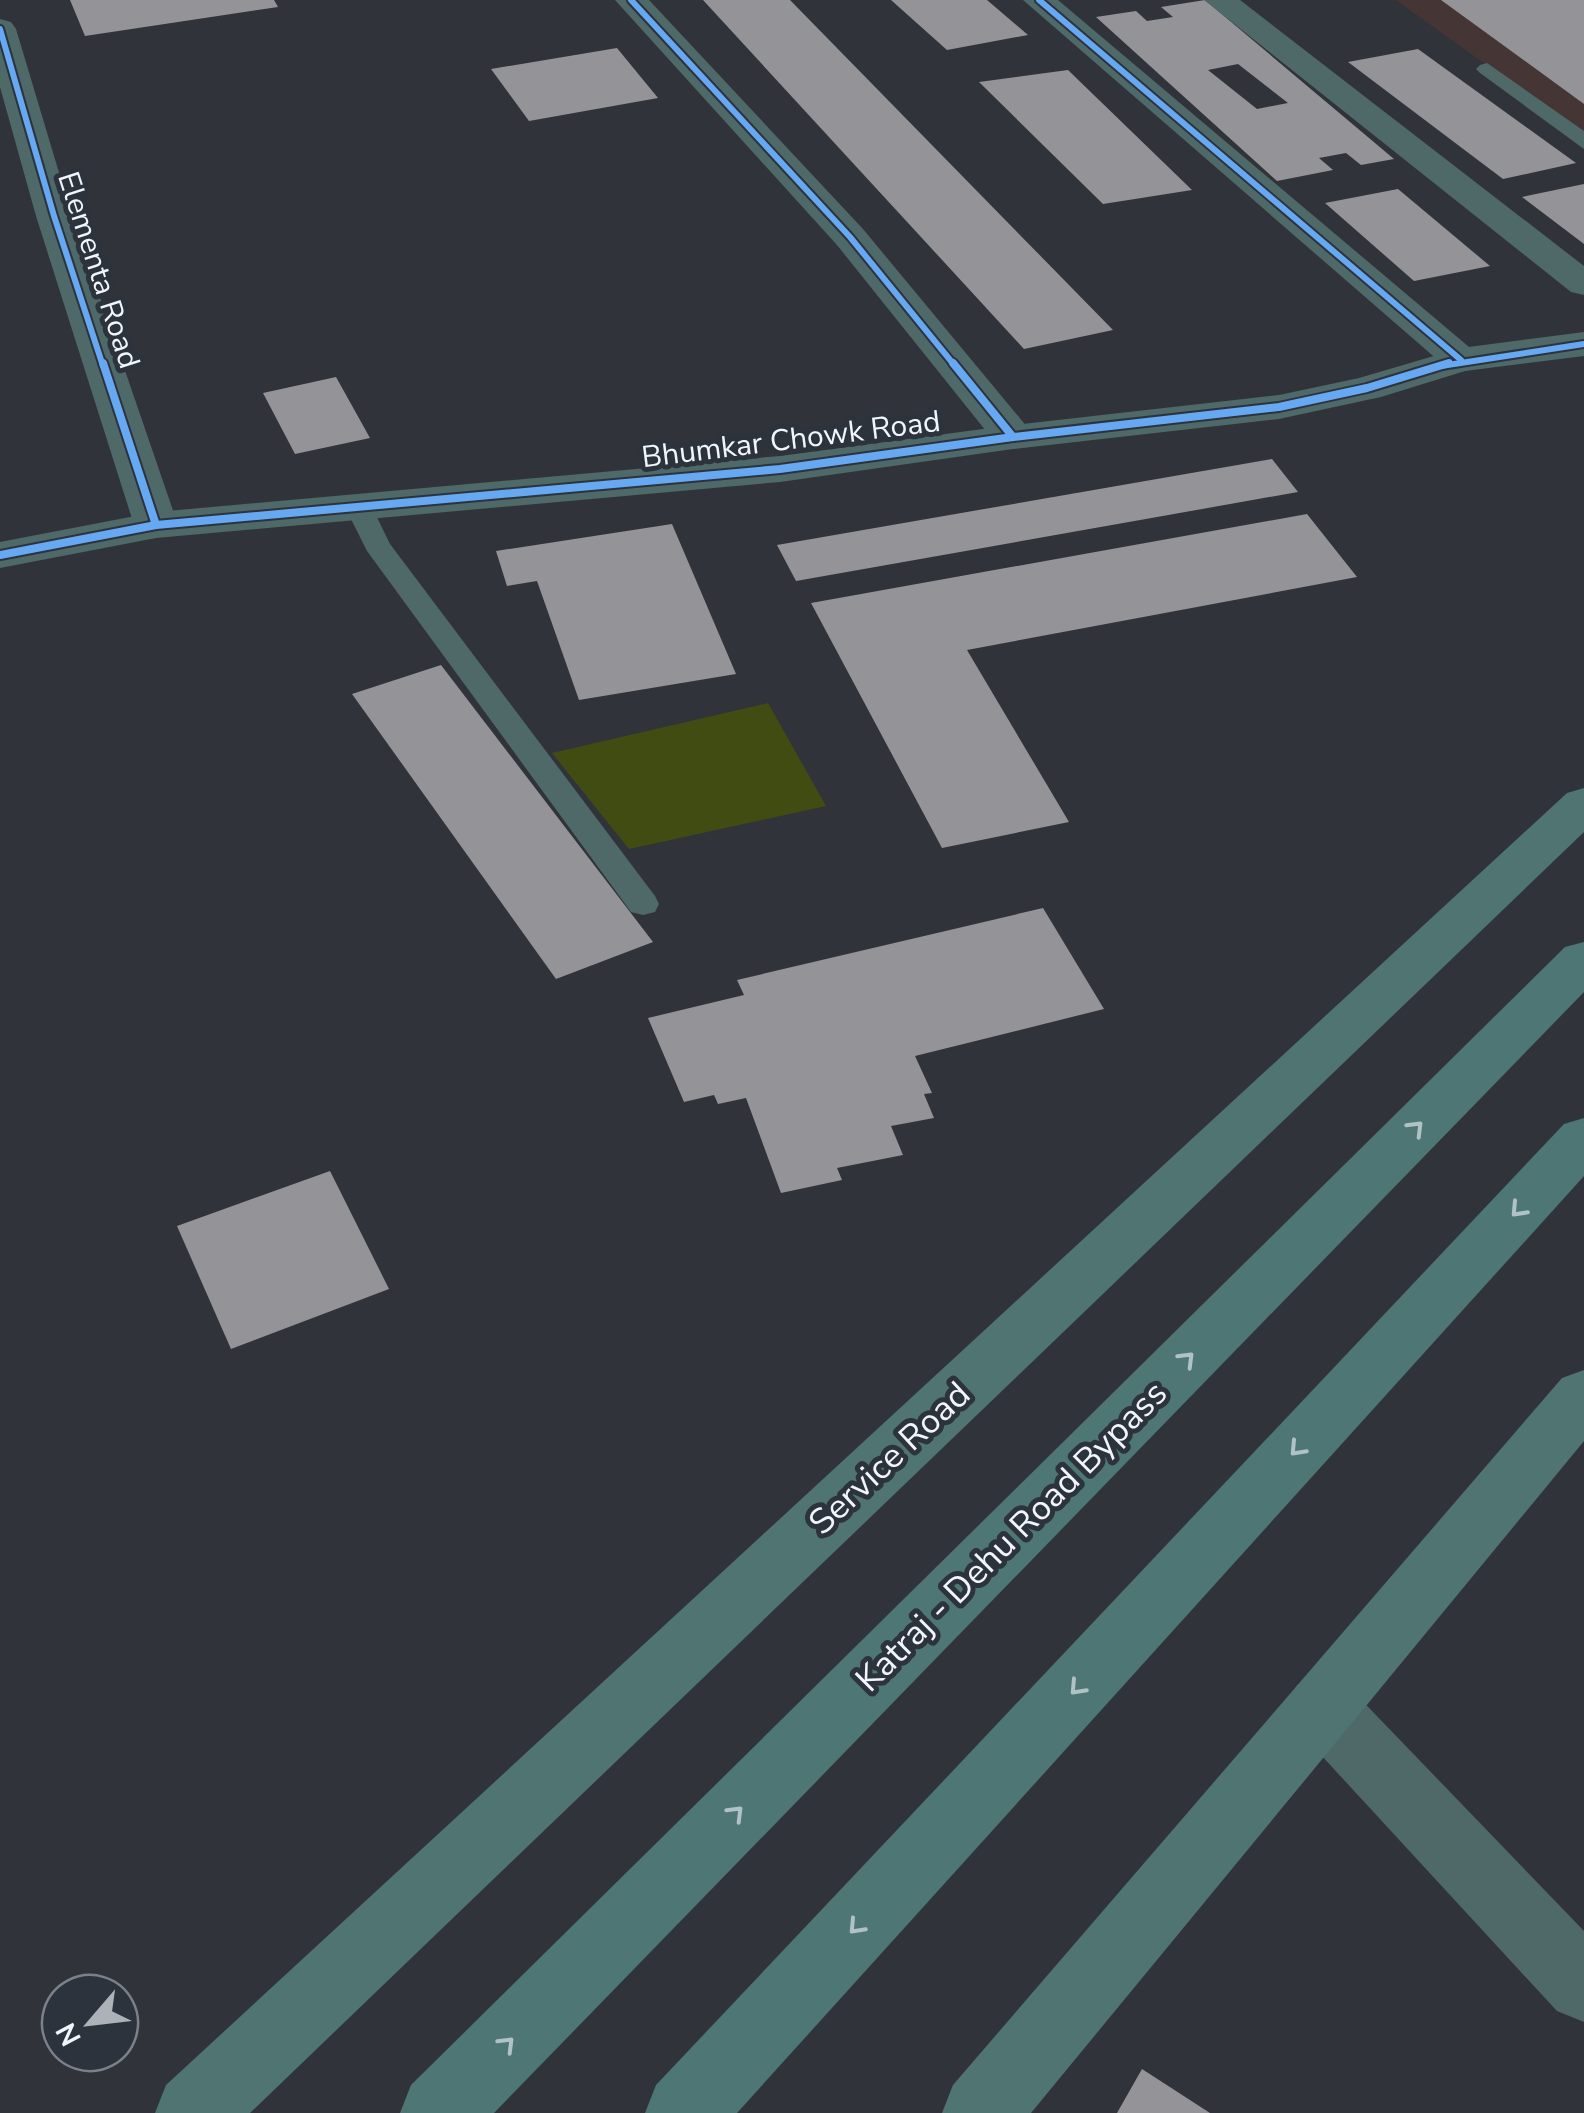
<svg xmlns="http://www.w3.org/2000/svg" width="1584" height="2113" viewBox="0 0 1584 2113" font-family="'Nunito Sans',sans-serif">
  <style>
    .commercial { fill: #463535 }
    .green { fill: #404c12 }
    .building { fill: #949398; fill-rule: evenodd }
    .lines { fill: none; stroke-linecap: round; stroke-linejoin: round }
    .service { fill: #4f6868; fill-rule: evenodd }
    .minor { fill: #4f6868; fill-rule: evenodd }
    .tertiary { fill: #4f6868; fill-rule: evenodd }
    .primary { fill: #4f7472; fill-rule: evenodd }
    .trunk { fill: #4e7674; fill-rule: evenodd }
    .cycleway-far1-casing { stroke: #2d333d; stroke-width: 10 }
    .cycleway-casing { stroke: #2d333d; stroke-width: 12 }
    .cycleway-far1 { stroke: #66a8f1; stroke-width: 6 }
    .cycleway { stroke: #66a8f1; stroke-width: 8 }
    .oneway { stroke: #b0c2c6 }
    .labels { text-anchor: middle; stroke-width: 10; stroke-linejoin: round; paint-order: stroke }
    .far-street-label { font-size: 30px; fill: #f1f5fc; stroke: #2d333d }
    .street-label { font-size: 35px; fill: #f1f5fc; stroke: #2d333d }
  </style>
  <rect width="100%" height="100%" fill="#30343a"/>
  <polygon class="commercial" points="1396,0 1584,0 1584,135"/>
  <polygon class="green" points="768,703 826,806 629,849 552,753"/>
  <g class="building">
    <polygon points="70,0 274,0 278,7 85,36"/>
    <polygon points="703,0 790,0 1113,330 1024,349"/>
    <polygon points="891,0 987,0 1028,35 947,50"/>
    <path d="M1205,0L1394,159L1361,165L1346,153L1319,158L1333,170L1277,181L1096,17L1136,11L1147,21L1173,17L1161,7ZM1238,64L1288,103L1257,109L1208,70Z"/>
    <polygon points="1441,0 1584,0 1584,104"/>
    <polygon points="617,48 658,98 529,121 491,69"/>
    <polygon points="1418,49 1576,163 1503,179 1348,62"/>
    <polygon points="1068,70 1192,190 1103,204 979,82"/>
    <polygon points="1584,184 1584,244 1522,197"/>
    <polygon points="1398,189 1490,266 1414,281 1325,203"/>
    <polygon points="336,377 370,438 295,454 263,393"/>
    <polygon points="1272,459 1298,492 796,581 777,545"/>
    <polygon points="1307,514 1357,577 967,650 1069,822 942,848 811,603"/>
    <polygon points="672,524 736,674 579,700 537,581 507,586 496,551"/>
    <polygon points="441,665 653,942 556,979 352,694"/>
    <polygon points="1043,908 1104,1009 915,1056 932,1093 924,1094 934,1118 891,1126 903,1155 837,1168 842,1180 781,1193 746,1098 718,1104 714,1095 684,1102 648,1018 744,995 737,980"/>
    <polygon points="330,1171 389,1289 231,1349 177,1226"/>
    <polygon points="1142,2069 1210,2113 1117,2113"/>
  </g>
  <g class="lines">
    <g class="service">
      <polygon points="1487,63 1584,131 1584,149 1480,73 1476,69 1480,65"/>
      <polygon points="359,499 369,501 390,544 655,896 659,904 655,912 643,915 631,912 367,551 345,507"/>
    </g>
    <g class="minor">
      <polygon points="615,0 649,0 863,229 1028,428 1034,437 1028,446 1013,449 998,446 837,245"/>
      <polygon points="1023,0 1058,0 1475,352 1481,360 1475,368 1461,372 1447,368"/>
      <polygon points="1204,0 1240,0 1584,266 1584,295 1571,292"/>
      <polygon points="0,19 11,22 16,29 72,216 178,525 171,534 156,538 141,534 134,525 36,216 0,87"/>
      <polygon points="1322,1676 1347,1685 1584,1931 1584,2022 1557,2011 1297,1729 1287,1707 1297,1685"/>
    </g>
    <polygon class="tertiary" points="1584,332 1584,356 1465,371 1381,397 1279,419 1013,449 780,482 156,538 0,568 0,542 156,512 780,456 1013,425 1279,395 1359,378 1461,348"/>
    <g class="primary">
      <polygon points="1584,788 1584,832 250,2113 155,2113 166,2085 1567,793"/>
      <polygon points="1584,1370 1584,1441 1031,2113 942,2113 953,2085 1562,1378"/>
    </g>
    <g class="trunk">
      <polygon points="1584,942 1584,992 494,2113 400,2113 411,2085 1565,947"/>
      <polygon points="1584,1118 1584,1176 737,2113 645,2113 656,2085 1564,1124"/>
    </g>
    <g class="cycleway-far1-casing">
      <g id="cycleway-far1">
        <polyline points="631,0 850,237 955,366"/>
        <polyline points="1039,0 1461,360"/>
        <polyline points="0,29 54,216 103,366"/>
        <polyline points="1441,366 1584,344"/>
      </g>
    </g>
    <g class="cycleway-casing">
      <g id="cycleway">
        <polyline points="103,363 156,525"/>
        <polyline points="953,363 1013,437"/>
        <polyline points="0,555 156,525 780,469 1013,437 1279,407 1367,388 1449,363"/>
      </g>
    </g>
    <use href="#cycleway-far1" class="cycleway-far1"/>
    <use href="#cycleway" class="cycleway"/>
  </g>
  <defs><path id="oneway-chevron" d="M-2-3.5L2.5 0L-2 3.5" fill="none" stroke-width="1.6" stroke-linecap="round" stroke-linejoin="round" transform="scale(2.5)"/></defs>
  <g class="oneway">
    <use href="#oneway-chevron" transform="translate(1416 1128) rotate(-45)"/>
    <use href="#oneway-chevron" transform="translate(1518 1210) rotate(133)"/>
    <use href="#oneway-chevron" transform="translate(1187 1359) rotate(-45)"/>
    <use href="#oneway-chevron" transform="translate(1297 1449) rotate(133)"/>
    <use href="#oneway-chevron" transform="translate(1077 1688) rotate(133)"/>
    <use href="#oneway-chevron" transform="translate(736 1813) rotate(-45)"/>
    <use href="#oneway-chevron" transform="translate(856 1927) rotate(133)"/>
    <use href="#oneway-chevron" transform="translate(507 2044) rotate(-45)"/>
  </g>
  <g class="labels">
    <g class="far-street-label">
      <text transform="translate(99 270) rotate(72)" y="10">Elementa Road</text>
      <text transform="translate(791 439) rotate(-7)" y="10">Bhumkar Chowk Road</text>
    </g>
    <g class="street-label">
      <text transform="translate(889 1458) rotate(-43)" y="12">Service Road</text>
      <text transform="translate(1011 1536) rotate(-45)" y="12">Katraj - Dehu Road Bypass</text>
    </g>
  </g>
  <g transform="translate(90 2023) rotate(242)"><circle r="48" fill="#2d333d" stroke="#7b8189" stroke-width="2.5"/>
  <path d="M0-8L18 38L0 25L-18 38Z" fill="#adb1b8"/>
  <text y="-15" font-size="28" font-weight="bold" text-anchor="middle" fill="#f1f5fc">N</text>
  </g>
</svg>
